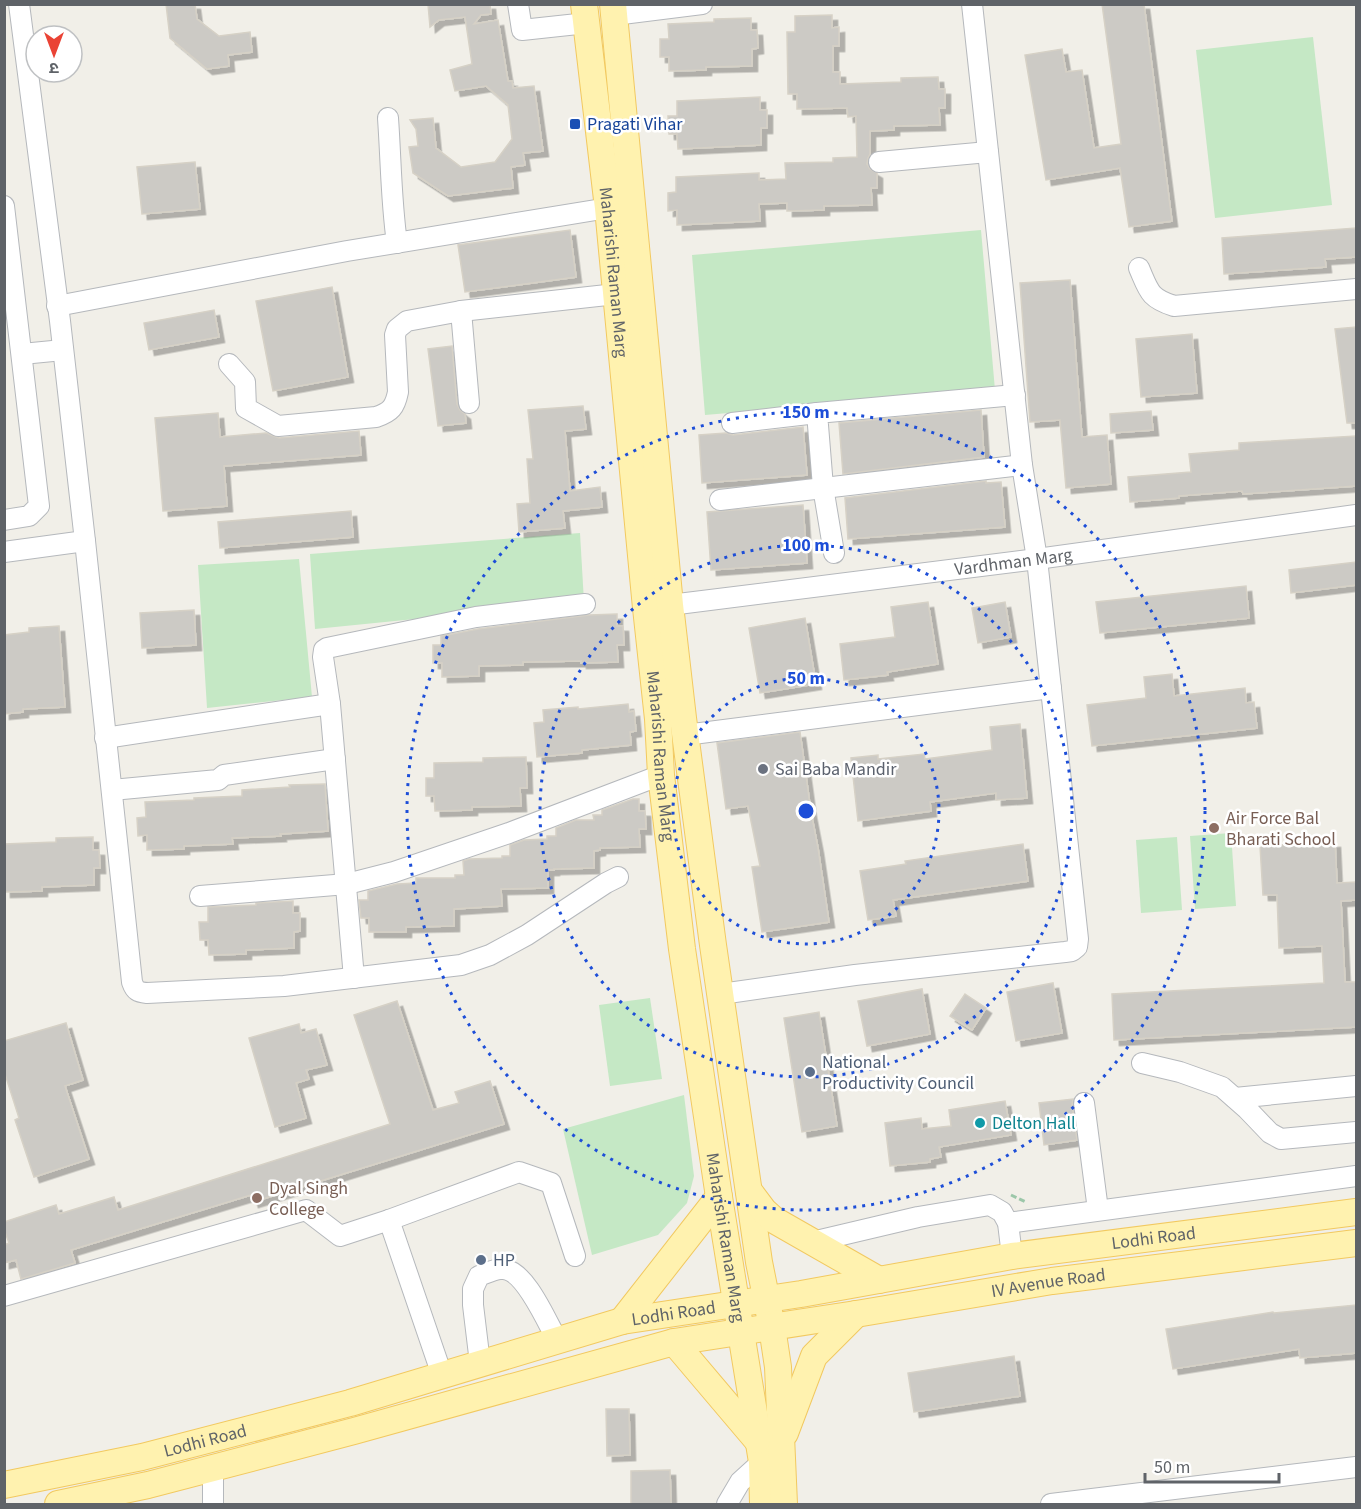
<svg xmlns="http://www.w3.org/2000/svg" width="1361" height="1509" viewBox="0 0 1361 1509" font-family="'Source Sans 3','Noto Sans Devanagari',sans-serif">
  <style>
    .green { fill: #c5e8c5 }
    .building { fill: #cccac5; stroke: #d6d1c6; stroke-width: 1.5; filter: url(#shadow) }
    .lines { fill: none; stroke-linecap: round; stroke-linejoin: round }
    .minor-casing { stroke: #b5b8bc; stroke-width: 22 }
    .major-casing { stroke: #f2c960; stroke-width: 28 }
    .path { stroke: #9cc7a9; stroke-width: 3; stroke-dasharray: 6 3; stroke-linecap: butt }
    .minor { stroke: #fff; stroke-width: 20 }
    .major { stroke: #fff2af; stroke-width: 26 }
    .ring { fill: none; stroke: #1d4ed8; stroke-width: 3; stroke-dasharray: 3 6 }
    .transit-dot { fill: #1a4fb4; stroke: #fff; stroke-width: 2 }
    .worship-dot { fill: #6b7280; stroke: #fff; stroke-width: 2 }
    .education-dot { fill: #8d6e63; stroke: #fff; stroke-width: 2 }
    .service-dot { fill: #5c6f8a; stroke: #fff; stroke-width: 2 }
    .culture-dot { fill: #0f9aa8; stroke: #fff; stroke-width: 2 }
    .labels { text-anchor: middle; stroke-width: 5; stroke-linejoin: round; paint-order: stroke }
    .transit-label { font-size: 18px; fill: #164399; stroke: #fff; text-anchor: start }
    .street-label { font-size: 18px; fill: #5f6368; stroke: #fff }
    .worship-label { font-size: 18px; fill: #5b616d; stroke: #fff; text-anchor: start }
    .education-label { font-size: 18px; fill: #785e54; stroke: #fff; text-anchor: start }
    .service-label { font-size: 18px; fill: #4e5e75; stroke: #fff; text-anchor: start }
    .culture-label { font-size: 18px; fill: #0d838f; stroke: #fff; text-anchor: start }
    .centre { fill: #1d4ed8; stroke: #fff; stroke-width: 3 }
    .ring-label { font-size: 18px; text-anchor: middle; font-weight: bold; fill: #1d4ed8; stroke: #fff; stroke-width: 5; stroke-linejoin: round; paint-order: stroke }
  </style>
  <defs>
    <filter id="shadow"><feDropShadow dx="5.5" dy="5.5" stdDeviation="0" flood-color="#0004"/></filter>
  </defs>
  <rect width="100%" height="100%" fill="#f1efe8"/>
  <g class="green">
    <polygon points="1313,37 1332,205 1215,218 1196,50"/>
    <polygon points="981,230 995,390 705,415 692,255"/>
    <polygon points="580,533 584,602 315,629 310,554"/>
    <polygon points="299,559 312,697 207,708 198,565"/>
    <polygon points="1231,833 1236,906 1195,909 1190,836"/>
    <polygon points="1177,837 1182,910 1141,913 1136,840"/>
    <polygon points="650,998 662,1079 610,1086 599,1005"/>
    <polygon points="684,1095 694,1176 687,1203 658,1235 592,1255 563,1129"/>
  </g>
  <g class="building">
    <polygon points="166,4 195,4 197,19 219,36 250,32 252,52 228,55 229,66 207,69 170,38"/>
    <polygon points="428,4 490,4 491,14 481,15 474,24 498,20 508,81 512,81 513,88 534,86 543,151 523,153 525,165 511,167 513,188 448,196 413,173 409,147 418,146 416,129 410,120 433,118 436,148 461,167 495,162 512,139 508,105 486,86 455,91 450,70 472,64 465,17 439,20 430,27"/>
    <polygon points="1102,4 1144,4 1172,221 1129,227 1120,168 1046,180 1025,55 1062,49 1066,72 1082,70 1094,148 1121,144"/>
    <polygon points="832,15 832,28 839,27 839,46 833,46 833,72 840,72 840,84 901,82 901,78 938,77 939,89 945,89 945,108 939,108 940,125 894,126 894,130 870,131 870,154 868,158 867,164 870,169 877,173 877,188 871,188 872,205 824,206 824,210 787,211 787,203 759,204 760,221 677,225 677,210 668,211 668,193 676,192 676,177 759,173 759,180 786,179 785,163 833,162 833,158 857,157 856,116 848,117 847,108 797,109 797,94 788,94 787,32 795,32 795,16"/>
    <polygon points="751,18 751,30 757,30 758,48 752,49 752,66 706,67 706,70 669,71 669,57 660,57 660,39 669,39 668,24 714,22 714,19"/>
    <polygon points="760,97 760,110 767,110 767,128 761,128 761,145 678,149 677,134 669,134 668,116 677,116 677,101"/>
    <polygon points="195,162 200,209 142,214 137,167"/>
    <polygon points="1356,228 1356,257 1325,259 1326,267 1224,274 1222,238"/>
    <polygon points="570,230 576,277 465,292 458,245"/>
    <polygon points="1070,280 1082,437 1107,435 1111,484 1066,488 1060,420 1030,422 1020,283"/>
    <polygon points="332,287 348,377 273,391 256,301"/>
    <polygon points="214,310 219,337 149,350 144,323"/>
    <polygon points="1356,327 1356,423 1347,423 1335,329"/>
    <polygon points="1192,334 1197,393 1141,397 1136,339"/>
    <polygon points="452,346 457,404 460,410 465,414 466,423 438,426 428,349"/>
    <polygon points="583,406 586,429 565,431 570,491 600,487 602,507 563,511 565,528 519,532 517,504 530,503 527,459 533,459 528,410"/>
    <polygon points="981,410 984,457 843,474 839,423"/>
    <polygon points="1151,411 1153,430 1111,433 1110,414"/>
    <polygon points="218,413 220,437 266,433 279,438 359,431 361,455 224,466 227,506 163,511 155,418"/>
    <polygon points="803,427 807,475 702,483 699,435 726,433 733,435"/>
    <polygon points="1356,436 1356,486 1243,494 1242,491 1179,496 1179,498 1130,502 1128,477 1191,472 1189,454 1239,450 1239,443"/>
    <polygon points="986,481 986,483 1001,482 1005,527 848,539 845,498"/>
    <polygon points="803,505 807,563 711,570 707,512"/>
    <polygon points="351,511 353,537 220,548 218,522"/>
    <polygon points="1356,562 1356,585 1291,593 1289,570"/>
    <polygon points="1246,586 1249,618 1100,633 1096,602"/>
    <polygon points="928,602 938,664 887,672 888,675 844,680 840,644 895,637 891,607"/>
    <polygon points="1005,602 1011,637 978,643 972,608"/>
    <polygon points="194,610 196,645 142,648 140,613"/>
    <polygon points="617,614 617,626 623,626 624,645 617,645 618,662 581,663 581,661 523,662 523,665 479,666 479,676 442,677 442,663 433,663 433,645 441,645 441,636 478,629 589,615"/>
    <polygon points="805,618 816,684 760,693 749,628"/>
    <polygon points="59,626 65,707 23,709 23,712 4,714 4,635 29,632 29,628"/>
    <polygon points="1172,674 1174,696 1245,688 1246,703 1254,702 1257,728 1092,746 1087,705 1146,698 1144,677"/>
    <polygon points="628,704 629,712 634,711 636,731 630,732 631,745 582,750 582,753 537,757 534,723 544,722 543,710 578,707 578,709"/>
    <polygon points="1020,724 1027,798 996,800 996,793 930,802 931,811 858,821 851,758 878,755 878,759 924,754 925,759 992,750 990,727"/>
    <polygon points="800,732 811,812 818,848 829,922 762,932 752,867 760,866 748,806 726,809 717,743"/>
    <polygon points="526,757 527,788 520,788 521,806 472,807 472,810 435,811 434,796 426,796 426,778 434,778 434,763 483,762 483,758"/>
    <polygon points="325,784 328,831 280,834 281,836 232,838 233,844 184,846 184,849 147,850 147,835 138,836 137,818 146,817 145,802 194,800 194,798 242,796 242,790 290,787 289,785"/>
    <polygon points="633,799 639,799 639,811 645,811 646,829 639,829 640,847 600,848 600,850 594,851 594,868 554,869 554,870 548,870 548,888 501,889 502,906 454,909 454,926 406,927 406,932 369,932 369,918 361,918 359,900 368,900 368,891 397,884 416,883 416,878 455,878 455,875 464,875 463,861 469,859 502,858 502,856 510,856 510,845 524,840 547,839 547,836 556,836 556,828 576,820 594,820 593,815 602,815 602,810"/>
    <polygon points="93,837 93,850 99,850 100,868 94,868 94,885 42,887 42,891 5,892 4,844 56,842 56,838"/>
    <polygon points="1335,842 1337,883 1356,882 1356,900 1341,901 1345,982 1356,982 1356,1027 1114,1040 1112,994 1324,983 1322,946 1279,948 1277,895 1263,895 1260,846"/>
    <polygon points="1023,844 1028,881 893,900 896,916 868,920 860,871 906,864 905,861"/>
    <polygon points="293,901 293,913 300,913 300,931 294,932 294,948 246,950 246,954 209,955 208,940 200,940 199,922 208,922 208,907 256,905 256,903"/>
    <polygon points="1053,983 1062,1033 1016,1041 1007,992"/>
    <polygon points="922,989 930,1034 867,1046 858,1001"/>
    <polygon points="965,994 986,1008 972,1030 950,1016"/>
    <polygon points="397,1001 433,1110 459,1103 455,1092 490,1081 504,1124 253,1202 251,1195 71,1250 75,1263 21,1279 16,1260 4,1263 4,1245 9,1243 4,1229 4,1222 56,1205 59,1214 114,1197 118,1210 390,1124 354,1015"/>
    <polygon points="819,1012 837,1126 802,1132 784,1018"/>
    <polygon points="66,1023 83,1080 65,1086 89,1159 34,1177 15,1120 19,1118 4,1071 4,1041"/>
    <polygon points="299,1024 301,1033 316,1029 327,1065 306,1070 309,1079 296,1083 306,1118 275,1127 249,1038"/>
    <polygon points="1073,1099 1072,1105 1077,1140 1044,1145 1039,1103"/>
    <polygon points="1005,1101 1011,1135 939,1147 941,1157 930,1159 930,1162 890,1166 885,1123 921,1118 922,1129 951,1126 949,1110"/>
    <polygon points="1356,1305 1356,1353 1300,1358 1299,1349 1173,1369 1166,1329 1273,1312 1274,1313"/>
    <polygon points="1014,1356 1020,1396 914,1412 908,1373"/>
    <polygon points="606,1409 629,1409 630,1455 607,1456"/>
    <polygon points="670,1470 671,1504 631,1504 631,1471"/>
  </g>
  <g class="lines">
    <g class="minor-casing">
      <g id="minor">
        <path d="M19,4L60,321L85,541L132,982C135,991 138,992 147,993L284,986L461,965L490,955L527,935L606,883L618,877"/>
        <polyline points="518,4 522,30 587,23"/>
        <polyline points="614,15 702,4"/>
        <path d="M388,118C391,160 391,201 397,243"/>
        <polyline points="879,162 988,152"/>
        <polyline points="4,206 39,506 29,516 4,520"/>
        <path d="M1139,268C1149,291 1149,298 1174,306L1356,289"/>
        <polyline points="57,306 347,251 608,208"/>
        <polyline points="461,311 469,403"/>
        <polyline points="22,354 63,350"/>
        <path d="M229,364L245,382L246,408L278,426L376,417C391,412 395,407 398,392L395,335L397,329L407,321L461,311L616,294"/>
        <polyline points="732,423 817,413"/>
        <polyline points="720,500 1022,465"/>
        <polyline points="4,552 85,541"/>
        <polyline points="834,553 823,487 817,413 1015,395"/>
        <path id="s1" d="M670,605L1037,559L1356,515"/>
        <polyline points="685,735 1051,688"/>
        <polyline points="105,738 330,704"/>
        <polyline points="112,790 218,780 224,775 335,759"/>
        <polyline points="200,896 347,884 394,872 509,833 661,775"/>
        <polyline points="354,978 330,704 323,657 324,650 327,648 476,617 585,604"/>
        <polyline points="721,994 855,975 1065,952 1072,951 1077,947 1078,939 1037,559 1022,465 972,4"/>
        <polyline points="1142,1063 1180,1072 1222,1087 1247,1109 1270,1133 1281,1139 1356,1132"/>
        <polyline points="1235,1098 1356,1086"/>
        <polyline points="1084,1103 1098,1210"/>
        <polyline points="389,1220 442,1375"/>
        <polyline points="1008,1223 1356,1176"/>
        <polyline points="812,1242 918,1217 990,1205 1002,1212 1008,1223 1012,1256"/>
        <polyline points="4,1296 306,1210 340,1236 389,1220 519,1172 551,1183 575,1256"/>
        <path d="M480,1363L473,1305V1289L479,1276C485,1274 494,1269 501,1269C524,1267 547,1322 557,1340"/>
        <polyline points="213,1504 213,1468"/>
        <polyline points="727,1504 740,1482 762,1462"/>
        <polyline points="1051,1504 1356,1467"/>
      </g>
    </g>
    <g class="major-casing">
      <g id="major">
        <path id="s2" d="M584,4L608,208L646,608L658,719L661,775L682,949L719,1197L762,1462L763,1504"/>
        <polyline points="613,4 670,605 683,718 713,945 759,1262 772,1327 778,1367 784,1504"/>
        <polyline points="749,1191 764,1211 774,1220 879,1280"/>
        <polyline points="622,1321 719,1197"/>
        <polyline points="674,1342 757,1440"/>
        <polyline points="785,1433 814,1356 856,1314"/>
        <path id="s3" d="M4,1485L142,1457L350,1403L622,1321L801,1294L1012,1256L1356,1212"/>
        <path id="s4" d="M58,1504L148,1485L354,1431L674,1342L856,1314L1052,1281L1356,1243"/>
      </g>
    </g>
    <polyline class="path" points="1011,1195 1026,1202"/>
    <use href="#minor" class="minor"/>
    <use href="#major" class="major"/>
  </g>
  <g class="ring">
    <circle cx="806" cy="811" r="133"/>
    <circle cx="806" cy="811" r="266"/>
    <circle cx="806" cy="811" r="399"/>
  </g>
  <rect class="transit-dot" x="569" y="118" width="12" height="12" rx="3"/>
  <circle class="worship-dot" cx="763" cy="769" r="6"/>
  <g class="education-dot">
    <circle cx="1214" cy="828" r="6"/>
    <circle cx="257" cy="1198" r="6"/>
  </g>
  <g class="service-dot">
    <circle cx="810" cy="1072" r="6"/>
    <circle cx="481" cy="1260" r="6"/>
  </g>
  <circle class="culture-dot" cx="980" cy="1123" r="6"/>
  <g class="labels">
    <g class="transit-label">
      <text x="587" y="130">Pragati Vihar</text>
    </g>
    <g class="street-label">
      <text dy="6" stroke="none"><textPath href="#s2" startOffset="270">Maharishi Raman Marg</textPath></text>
      <text dy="6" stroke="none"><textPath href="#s1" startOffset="346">Vardhman Marg</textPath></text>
      <text dy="6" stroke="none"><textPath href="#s2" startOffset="756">Maharishi Raman Marg</textPath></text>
      <text dy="6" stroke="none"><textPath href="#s2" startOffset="1242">Maharishi Raman Marg</textPath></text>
      <text dy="6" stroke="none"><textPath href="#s3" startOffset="1178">Lodhi Road</textPath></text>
      <text dy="6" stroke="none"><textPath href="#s4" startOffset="1016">IV Avenue Road</textPath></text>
      <text dy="6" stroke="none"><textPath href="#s3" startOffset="692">Lodhi Road</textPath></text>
      <text dy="6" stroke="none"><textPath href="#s3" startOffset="206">Lodhi Road</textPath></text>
    </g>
    <g class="worship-label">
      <text x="775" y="775">Sai Baba Mandir</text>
    </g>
    <g class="education-label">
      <text x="1226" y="824">Air Force Bal<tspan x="1226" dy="21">Bharati School</tspan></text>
      <text x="269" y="1194">Dyal Singh<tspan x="269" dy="21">College</tspan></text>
    </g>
    <g class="service-label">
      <text x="822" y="1068">National<tspan x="822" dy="21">Productivity Council</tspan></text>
      <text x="493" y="1266">HP</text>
    </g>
    <g class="culture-label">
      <text x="992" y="1129">Delton Hall</text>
    </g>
  </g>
  <circle cx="806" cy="811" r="9" class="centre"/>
  <g class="ring-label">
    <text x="806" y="418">150 m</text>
    <text x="806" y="551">100 m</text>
    <text x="806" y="684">50 m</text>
  </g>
  <rect width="1361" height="1509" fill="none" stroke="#5f6368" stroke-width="12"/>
  <g transform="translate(54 54) rotate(180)"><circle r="28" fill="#ffffff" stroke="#bfc1c3" stroke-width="1.5"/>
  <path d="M0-4.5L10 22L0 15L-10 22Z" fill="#ea4335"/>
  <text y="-9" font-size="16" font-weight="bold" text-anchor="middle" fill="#5f6368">उ</text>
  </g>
  <path d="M1145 1473v9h134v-9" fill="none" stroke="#5f6368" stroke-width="3"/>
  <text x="1154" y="1473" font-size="18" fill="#5f6368" stroke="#ffffff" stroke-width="4.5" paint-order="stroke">50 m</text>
</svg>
